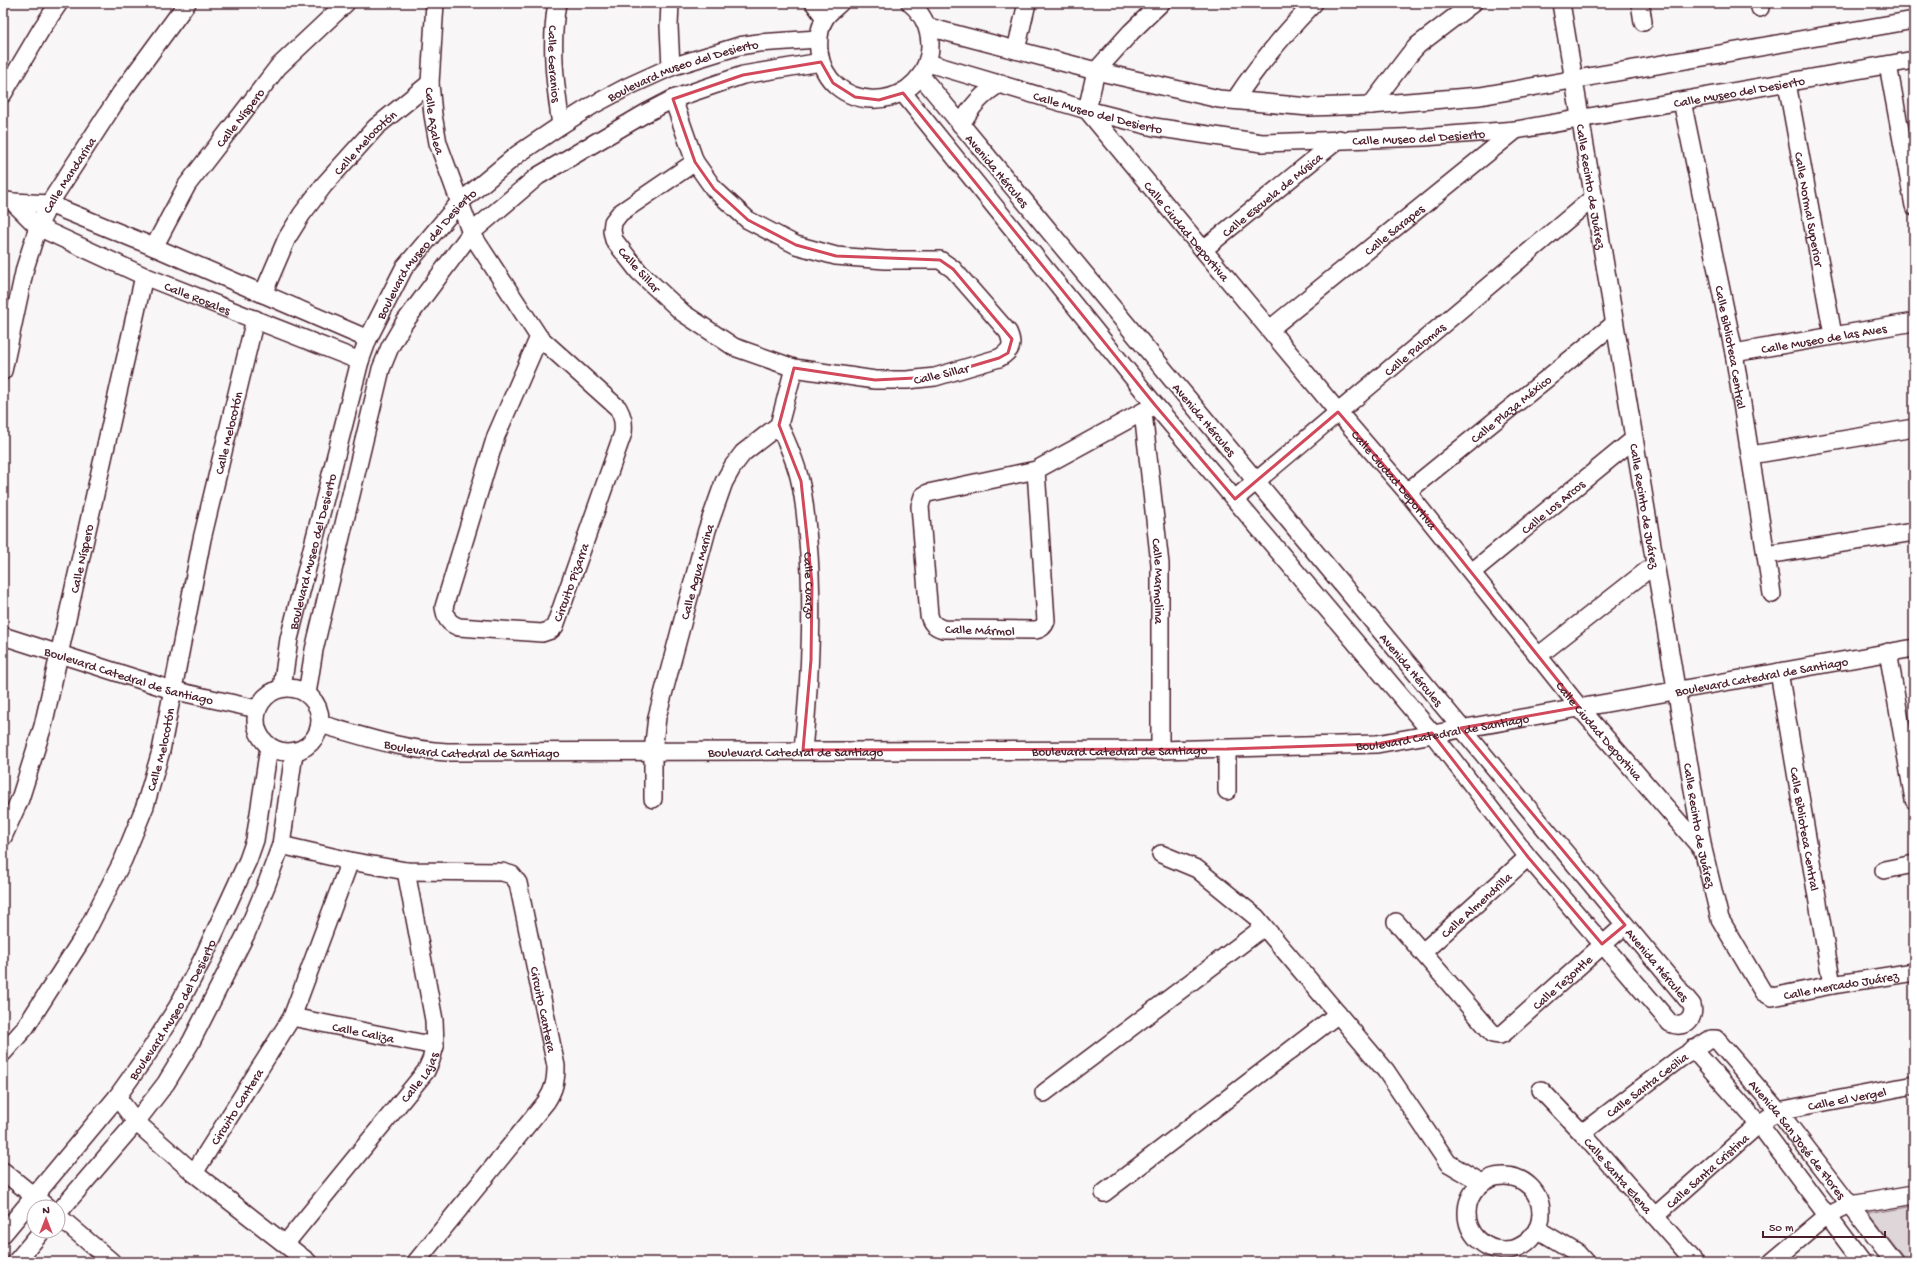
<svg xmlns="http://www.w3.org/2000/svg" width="1917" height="1265" viewBox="0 0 1917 1265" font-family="'Gochi Hand',sans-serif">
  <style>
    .green { fill: #ded6d9; stroke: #947a82 }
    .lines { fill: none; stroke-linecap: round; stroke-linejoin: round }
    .minor-casing { stroke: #4a1f2b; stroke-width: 20 }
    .minor { stroke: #fff; stroke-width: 17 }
    .marked { fill: none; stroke: #d1495b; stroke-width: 3; stroke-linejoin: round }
    .labels { text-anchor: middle; stroke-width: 4; stroke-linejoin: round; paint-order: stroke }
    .street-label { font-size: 13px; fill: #4a1f2b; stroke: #fff }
  </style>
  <rect width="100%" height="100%" fill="#f8f6f7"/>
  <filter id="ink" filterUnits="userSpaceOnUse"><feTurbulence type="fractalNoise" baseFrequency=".025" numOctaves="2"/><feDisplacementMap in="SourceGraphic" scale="8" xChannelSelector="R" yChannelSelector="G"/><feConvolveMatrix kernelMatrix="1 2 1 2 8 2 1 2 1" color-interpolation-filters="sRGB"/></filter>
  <g filter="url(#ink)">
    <polygon class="green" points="1914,1205 1914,1262 1907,1262 1869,1213"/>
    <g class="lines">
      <g class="minor-casing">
        <g id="minor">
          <path id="s1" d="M435,3L430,83L433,115L438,143L471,233L539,337L618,408C623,417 624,423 623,433L555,626L551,630L542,633L459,627C448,623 446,619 444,607L496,436L539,337"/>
          <path id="s2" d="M557,3C550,44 555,84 561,125"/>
          <polyline points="670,3 669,26 671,67"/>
          <polyline points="814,3 825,18"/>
          <path d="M840,3C835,8 828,13 825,18C819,28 818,40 819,51C826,113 916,116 929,55C933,36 925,15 910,3"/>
          <path id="s3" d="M1161,3L1131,32L1096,71L1087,110L1338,412L1407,492L1579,707L1702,849"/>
          <path id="s4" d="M1561,3L1703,849L1720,919L1763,992L1772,997L1832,985L1914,972"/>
          <polyline points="1640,3 1643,22"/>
          <polyline points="1759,3 1760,8"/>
          <polyline points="928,27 1096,71 1219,99 1309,107 1371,105 1480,96 1914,20"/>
          <polyline points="1016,50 1027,3"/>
          <path id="s5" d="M928,63L1087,110L1154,127L1262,143L1424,137L1516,130L1914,60"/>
          <polyline points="1888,65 1914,206"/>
          <path id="s6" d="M1787,83L1833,335"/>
          <path d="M903,93L1155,405L1432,733L1528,857L1670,1023C1683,1030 1696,1019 1692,1005L1256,481L921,76"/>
          <polyline points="3,94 42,28 59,3"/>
          <path d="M673,99L695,162L714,189L748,220L796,245L836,256L885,260H940L953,269L1008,332C1014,345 1011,351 999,358L935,377L907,380H875L794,368L734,347L683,313L639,272L614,240L612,231L613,222L620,213L695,162"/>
          <path d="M1235,100C1258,64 1284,34 1314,3"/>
          <path id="s7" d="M1682,101L1734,353L1772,594"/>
          <polyline points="1371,105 1409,55 1418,45 1473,3"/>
          <path d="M961,125C971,106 983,93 1001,83"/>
          <polyline points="3,200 13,202 49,204 154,247 368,339"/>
          <path id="s8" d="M13,202L38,227L144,276L360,361"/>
          <path id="s9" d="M154,247L187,185L278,67L346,3"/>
          <path id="s10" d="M1204,249L1339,139"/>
          <path id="s11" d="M263,294L287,238L302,214L324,185L376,127L430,83"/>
          <path id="s12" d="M1270,329L1516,130"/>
          <path id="s13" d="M1734,353L1914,322"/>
          <path id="s14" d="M3,371L25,268L38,227L49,204L121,93L187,3"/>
          <path id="s15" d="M1143,412L1160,564V750"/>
          <path id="s16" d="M779,425C787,443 796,461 800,481C805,501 806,521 808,541C814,611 810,680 803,750"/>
          <polyline points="1751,455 1914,428"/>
          <path d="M1036,470L1046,621C1044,627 1041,629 1035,630L943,629C934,626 931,623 929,615L920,506L923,496L928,493L1036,470L1155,405"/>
          <path id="s17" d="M1407,492L1614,324"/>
          <path id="s18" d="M1235,499L1593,198"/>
          <polyline points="1766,555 1914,532"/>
          <path id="s19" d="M1472,572L1634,439"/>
          <path id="s20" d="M3,636L172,690L257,709"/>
          <polyline points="1888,652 1914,800"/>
          <polyline points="1538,656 1654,565"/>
          <path id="s21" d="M1779,672L1832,985"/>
          <circle cx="288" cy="720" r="32"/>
          <path id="s22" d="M282,688L289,639L360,361L368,339L404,268L459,203L518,154L561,125L593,105L627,87L671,67L739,46L758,43L818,39"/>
          <polyline points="307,694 314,650 381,369 390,347 404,323 471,233 538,176 646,113 673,99 743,75 821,62"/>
          <path id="s23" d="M320,724C362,736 403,750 447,752L1160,750L1377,744L1914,648"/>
          <polyline points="1227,749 1227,791"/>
          <path id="s24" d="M653,799V751L657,717L707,530L724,482L733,466L743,453L779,425L794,368"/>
          <path id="s25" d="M3,837L20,799L43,726L144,276"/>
          <path id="s26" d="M281,845L350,861L406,871L502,872L512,875L518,883L556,1066C556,1081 554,1090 546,1102L416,1262"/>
          <polyline points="1161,854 1197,869 1256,917 1386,1071 1448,1163 1482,1183"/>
          <polyline points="1884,870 1914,864"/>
          <path id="s27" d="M1396,922L1493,1034L1500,1035L1504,1033L1625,925"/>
          <path id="s28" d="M1423,952L1528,857"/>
          <path id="s29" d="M292,1017L435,1046"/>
          <polyline points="1693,1049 1759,1124 1862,1262"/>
          <path id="s30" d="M3,1053L25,1028L84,936L123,860L145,806L161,751L202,539L255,319"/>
          <path id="s31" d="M1541,1090L1582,1133L1695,1262"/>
          <polyline points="1044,1093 1264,927"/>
          <polyline points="117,1097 136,1122 194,1173 308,1262"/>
          <path id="s32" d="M1582,1133L1679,1059L1711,1039H1716L1778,1111L1894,1262"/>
          <polyline points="3,1171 47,1207"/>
          <path id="s33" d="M194,1173L292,1017L350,861"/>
          <circle cx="1504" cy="1213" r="37"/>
          <polyline points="1104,1193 1338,1014"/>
          <polyline points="58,1213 136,1122 166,1083 191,1042 246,934 266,886 281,845 294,753"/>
          <polyline points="58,1216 112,1262"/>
          <path id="s34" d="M1655,1216L1759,1124L1778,1111L1914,1085"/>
          <polyline points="1537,1229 1577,1253 1585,1262"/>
          <path id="s35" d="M3,1234L117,1097L149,1052L178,1006L202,960L248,860L255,840L269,747"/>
          <path id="s36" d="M286,1243L426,1071L431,1060L435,1046L434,1020L406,871"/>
          <polyline points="16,1262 42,1231"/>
          <polyline points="1772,1262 1827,1216 1850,1205 1914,1194"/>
        </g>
      </g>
      <use href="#minor" class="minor"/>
    </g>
  </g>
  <path class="marked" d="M821,62L833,83L855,97L879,100L903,93L1155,405L1235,499L1338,412L1407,492L1579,707L1461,728L1625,925L1602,944L1528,857L1432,733L1377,744L1227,749L803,750L811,660L812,583L801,481L779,425L794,368L875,380L935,377L999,358L1008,353L1012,339L953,269L940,260L836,256L796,245L748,220L714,189L695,162L673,99L743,75Z"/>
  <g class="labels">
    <g class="street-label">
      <text dy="5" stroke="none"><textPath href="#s2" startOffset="61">Calle Geranios</textPath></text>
      <text dy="5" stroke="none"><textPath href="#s22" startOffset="788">Boulevard Museo del Desierto</textPath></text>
      <text dy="5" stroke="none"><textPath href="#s5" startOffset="825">Calle Museo del Desierto</textPath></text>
      <text dy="5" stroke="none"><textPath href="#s5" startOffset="177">Calle Museo del Desierto</textPath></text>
      <text dy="5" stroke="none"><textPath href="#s9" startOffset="156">Calle Níspero</textPath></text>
      <text dy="5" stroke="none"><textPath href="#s1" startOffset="118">Calle Azalea</textPath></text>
      <text dy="5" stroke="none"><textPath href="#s5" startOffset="501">Calle Museo del Desierto</textPath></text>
      <text dy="5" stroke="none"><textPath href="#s11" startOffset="185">Calle Melocotón</textPath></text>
      <text transform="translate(998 170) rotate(50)" y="5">Avenida Hércules</text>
      <text dy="5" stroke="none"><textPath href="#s14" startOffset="209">Calle Mandarina</textPath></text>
      <text dy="5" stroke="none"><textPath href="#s4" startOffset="186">Calle Recinto de Juárez</textPath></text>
      <text dy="5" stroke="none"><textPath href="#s10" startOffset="87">Calle Escuela de Música</textPath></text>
      <text dy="5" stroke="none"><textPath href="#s6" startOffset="128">Calle Normal Superior</textPath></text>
      <text dy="5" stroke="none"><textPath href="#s12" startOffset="159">Calle Sarapes</textPath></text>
      <text dy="5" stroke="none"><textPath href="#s3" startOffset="291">Calle Ciudad Deportiva</textPath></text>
      <text dy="5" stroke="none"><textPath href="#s22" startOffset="464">Boulevard Museo del Desierto</textPath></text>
      <text transform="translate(640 269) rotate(48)" y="5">Calle Sillar</text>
      <text dy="5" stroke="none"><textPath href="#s8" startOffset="210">Calle Rosales</textPath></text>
      <text dy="5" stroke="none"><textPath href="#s13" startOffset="91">Calle Museo de las Aves</textPath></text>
      <text dy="5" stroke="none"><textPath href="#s7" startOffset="251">Calle Biblioteca Central</textPath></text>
      <text dy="5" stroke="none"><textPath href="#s18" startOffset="234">Calle Palomas</textPath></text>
      <text transform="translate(941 373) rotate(-13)" y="5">Calle Sillar</text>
      <text dy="5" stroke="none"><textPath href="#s17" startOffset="133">Calle Plaza México</textPath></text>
      <text transform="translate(1205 419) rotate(50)" y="5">Avenida Hércules</text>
      <text dy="5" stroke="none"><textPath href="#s30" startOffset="669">Calle Melocotón</textPath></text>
      <text dy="5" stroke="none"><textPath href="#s3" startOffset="615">Calle Ciudad Deportiva</textPath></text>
      <text dy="5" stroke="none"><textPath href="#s19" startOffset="104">Calle Los Arcos</textPath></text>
      <text dy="5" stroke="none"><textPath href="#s4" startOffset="510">Calle Recinto de Juárez</textPath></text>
      <text dy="5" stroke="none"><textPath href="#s22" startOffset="140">Boulevard Museo del Desierto</textPath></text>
      <text dy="5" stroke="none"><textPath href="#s25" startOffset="290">Calle Níspero</textPath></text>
      <text dy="5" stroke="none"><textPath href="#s24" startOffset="233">Calle Agua Marina</textPath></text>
      <text dy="5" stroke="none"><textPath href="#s15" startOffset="170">Calle Marmolina</textPath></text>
      <text transform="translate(570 582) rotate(-70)" y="5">Circuito Pizarra</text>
      <text dy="5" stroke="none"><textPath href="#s16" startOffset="165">Calle Cuarzo</textPath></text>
      <text transform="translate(980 629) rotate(2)" y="5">Calle Mármol</text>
      <text transform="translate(1412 669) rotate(50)" y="5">Avenida Hércules</text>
      <text dy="5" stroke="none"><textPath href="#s20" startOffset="132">Boulevard Catedral de Santiago</textPath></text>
      <text dy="5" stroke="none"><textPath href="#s23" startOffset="1451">Boulevard Catedral de Santiago</textPath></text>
      <text dy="5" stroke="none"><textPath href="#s23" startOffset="1127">Boulevard Catedral de Santiago</textPath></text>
      <text dy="5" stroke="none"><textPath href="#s3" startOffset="939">Calle Ciudad Deportiva</textPath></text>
      <text dy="5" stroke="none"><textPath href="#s23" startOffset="155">Boulevard Catedral de Santiago</textPath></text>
      <text dy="5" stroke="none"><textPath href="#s30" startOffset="345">Calle Melocotón</textPath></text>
      <text dy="5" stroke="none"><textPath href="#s23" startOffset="803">Boulevard Catedral de Santiago</textPath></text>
      <text dy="5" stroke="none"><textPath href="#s23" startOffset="479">Boulevard Catedral de Santiago</textPath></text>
      <text dy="5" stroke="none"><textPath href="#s4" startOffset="834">Calle Recinto de Juárez</textPath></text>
      <text dy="5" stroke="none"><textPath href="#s21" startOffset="159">Calle Biblioteca Central</textPath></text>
      <text dy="5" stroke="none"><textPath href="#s28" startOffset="71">Calle Almendrilla</textPath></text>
      <text transform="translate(1658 964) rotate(50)" y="5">Avenida Hércules</text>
      <text dy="5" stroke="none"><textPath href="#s27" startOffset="237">Calle Tezontle</textPath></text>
      <text dy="5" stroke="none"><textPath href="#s4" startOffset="1095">Calle Mercado Juárez</textPath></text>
      <text dy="5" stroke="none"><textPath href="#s35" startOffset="282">Boulevard Museo del Desierto</textPath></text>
      <text dy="5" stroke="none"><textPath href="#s26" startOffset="373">Circuito Cantera</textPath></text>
      <text dy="5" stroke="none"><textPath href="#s29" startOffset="73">Calle Caliza</textPath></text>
      <text dy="5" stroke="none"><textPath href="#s36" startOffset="213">Calle Lajas</textPath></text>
      <text dy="5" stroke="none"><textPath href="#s32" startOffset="81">Calle Santa Cecilia</textPath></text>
      <text dy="5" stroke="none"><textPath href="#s34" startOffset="232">Calle El Vergel</textPath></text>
      <text dy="5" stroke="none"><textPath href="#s33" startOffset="79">Circuito Cantera</textPath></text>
      <text dy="5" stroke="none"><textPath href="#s32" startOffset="294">Avenida San José de Flores</textPath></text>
      <text dy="5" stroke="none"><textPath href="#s34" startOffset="69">Calle Santa Cristina</textPath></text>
      <text dy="5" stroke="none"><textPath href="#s31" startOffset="115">Calle Santa Elena</textPath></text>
    </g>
  </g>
  <rect width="1917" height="1265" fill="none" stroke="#fff" stroke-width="16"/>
  <rect x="8" y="8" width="1901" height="1249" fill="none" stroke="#4a1f2b" stroke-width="1.5" filter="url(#ink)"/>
  <g transform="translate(46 1219)"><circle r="19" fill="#ffffff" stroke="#b7a5aa"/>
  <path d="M0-3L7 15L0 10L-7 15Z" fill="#d1495b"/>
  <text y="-6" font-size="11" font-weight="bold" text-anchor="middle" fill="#4a1f2b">N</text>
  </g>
  <path d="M1763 1231v6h122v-6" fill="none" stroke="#4a1f2b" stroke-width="2"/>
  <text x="1769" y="1231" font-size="12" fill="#4a1f2b" stroke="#ffffff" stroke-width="3" paint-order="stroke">50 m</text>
</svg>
